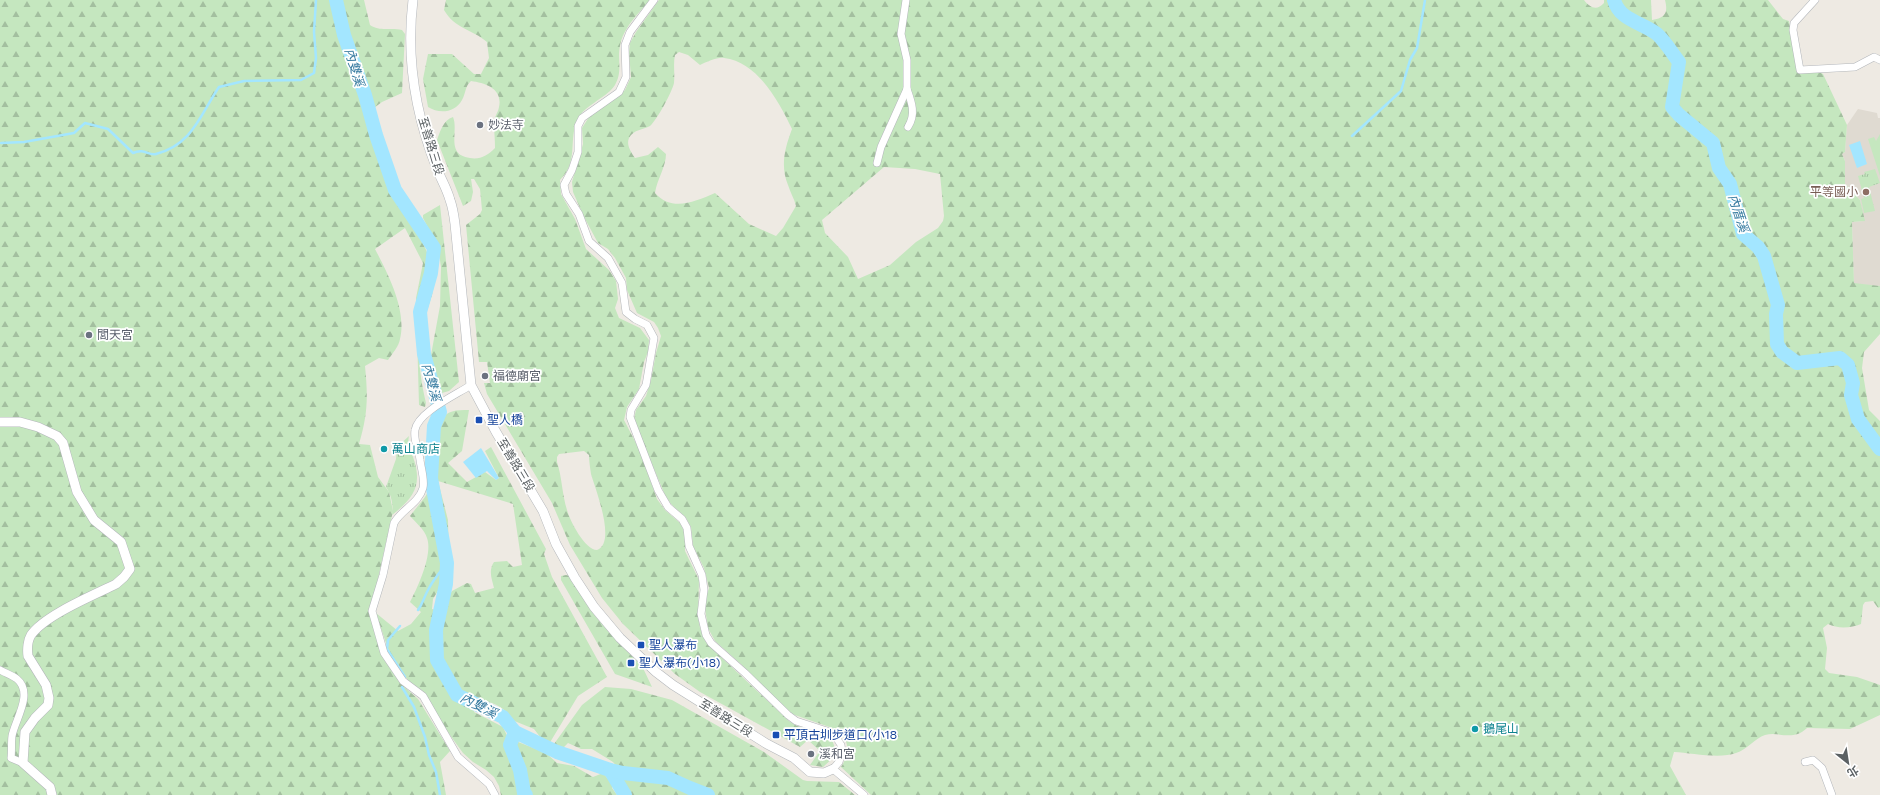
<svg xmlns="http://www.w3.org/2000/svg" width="1880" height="795" viewBox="0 0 1880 795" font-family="Commissioner,'Noto Sans TC',sans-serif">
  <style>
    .education { fill: #dfdad1 }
    .grass { fill: url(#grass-tufts) }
    .forest { fill: url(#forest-firs); fill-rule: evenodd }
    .garden { fill: #c5e7bf }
    .water { fill: #a3e6ff }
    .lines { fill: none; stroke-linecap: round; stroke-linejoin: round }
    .stream { stroke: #a3e6ff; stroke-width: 2.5 }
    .river { stroke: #a3e6ff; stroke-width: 14 }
    .minor-casing { stroke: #b4b7bb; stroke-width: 8 }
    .tertiary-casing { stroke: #b4b7bb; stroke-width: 10 }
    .minor { stroke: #fff; stroke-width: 7 }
    .tertiary { stroke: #fff; stroke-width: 9 }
    .worship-dot { fill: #6b7280; stroke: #fff; stroke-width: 1.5 }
    .education-dot { fill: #8d6e63; stroke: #fff; stroke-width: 1.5 }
    .transit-dot { fill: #1a4fb4; stroke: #fff; stroke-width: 1.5 }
    .culture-dot { fill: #0f9aa8; stroke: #fff; stroke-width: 1.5 }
    .labels { text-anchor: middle; stroke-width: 3.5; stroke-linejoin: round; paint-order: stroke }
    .worship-label { font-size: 12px; fill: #5b616d; stroke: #fff; text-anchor: start }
    .street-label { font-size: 12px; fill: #5b6164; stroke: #fff }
    .education-label { font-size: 12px; fill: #785e54; stroke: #fff; text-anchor: end }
    .transit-label { font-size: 12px; fill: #164399; stroke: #fff; text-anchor: start }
    .culture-label { font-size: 12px; fill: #0d838f; stroke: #fff; text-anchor: start }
    .water-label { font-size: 13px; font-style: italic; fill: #387ca1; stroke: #fff }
  </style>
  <defs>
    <pattern id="grass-tufts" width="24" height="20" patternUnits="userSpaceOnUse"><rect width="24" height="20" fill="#c5e7bf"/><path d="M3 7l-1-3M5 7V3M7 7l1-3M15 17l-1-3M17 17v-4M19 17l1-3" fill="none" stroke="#a3bf9f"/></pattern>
    <pattern id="forest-firs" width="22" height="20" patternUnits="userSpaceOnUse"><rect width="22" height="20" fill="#c5e7bf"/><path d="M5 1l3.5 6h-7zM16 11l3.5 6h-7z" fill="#a3bf9f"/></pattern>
  </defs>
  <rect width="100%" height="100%" fill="#eeeae3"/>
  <polygon class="education" points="1858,109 1877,113 1878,118 1880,118 1880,286 1854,284 1852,222 1864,221 1860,200 1845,184 1845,161 1842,154 1845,152 1847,125"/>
  <g class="grass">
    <polygon points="1875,169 1880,183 1869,187 1875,211 1864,213 1861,199 1864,198 1858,176 1865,174 1864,172"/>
    <path d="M409,436C407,443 411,450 413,457C423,485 414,498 392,515C394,506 391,494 386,487L396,459L397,447Z"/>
  </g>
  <g class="forest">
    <path d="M0,0H364L370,25C380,32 391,27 402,30L405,34L402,93L382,102L367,113L368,122C375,145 380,171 391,191C405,216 426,241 433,269C438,288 427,306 423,325C416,349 420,378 426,403L425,407L419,405L416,298L423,263L405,228L375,249C388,274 407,310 400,339C399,346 392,354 388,360L379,358L365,366C368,396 368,414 359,444L370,445L378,477L389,492L393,511L371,610L382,656L400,683L418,699L450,751L440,762L446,795H0Z"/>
    <path d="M446,0H650C638,14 623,28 620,46C617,60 623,71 615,85C605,100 582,105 576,123C569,144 578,162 560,180L561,194L575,219L586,249L609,270L616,281L618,299L615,308L619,318L640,328L649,340L648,352L644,362L639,389L627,407L624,420L639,449L657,499L665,510L680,523L685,533V551L699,580L698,616L700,628L705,640L719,655L789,721L797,726L827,734L831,737L836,751L833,758L823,767L810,765L820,751L808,740L800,747L700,692L675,674L623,624L602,598L570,545L552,503L487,394L484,383H490L487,362H479L466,225L480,214L482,210L480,189L474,179H471L473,192L471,201L463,206L437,140C440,132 443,120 453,117C459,131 445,155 470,158C480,160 488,155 495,148C495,139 494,131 494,122C494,117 498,113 499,107C503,89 486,83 471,81C465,86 466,93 462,100C455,113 439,114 428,107L423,79L428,54H452L474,74H481L489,58L487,42C472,29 455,29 444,10ZM584,451L589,455C589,461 590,467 591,474C595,488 617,543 597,550C585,550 570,521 567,510C562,494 562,477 557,462V457L559,454Z"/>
    <path d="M659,0H1584C1590,8 1597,11 1604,3V0H1651L1652,20C1666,18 1668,12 1665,0H1768L1783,19L1789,21L1797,68L1819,72L1823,74L1847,125L1845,152L1842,154L1845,161V184L1860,200L1865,221L1852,222L1854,283L1880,286V334L1864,352L1862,368L1869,410L1880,421V607L1878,608L1873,601L1865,602L1863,605L1861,624C1851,628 1838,629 1828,624L1823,628L1827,648L1825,669L1829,673L1857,677L1880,685V715L1850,729L1807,728C1792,742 1780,731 1765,735C1755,738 1747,750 1736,753C1720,759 1691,753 1674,752L1670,766L1686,795H871L841,767C850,753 850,742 838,730L789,713L743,666L715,641L708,628L704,602L709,588L704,568L693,546L691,527L686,518L671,504L665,495L636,426L634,419L636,410L646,396L651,380L656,353L661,336L658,328L654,322L637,313L627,290L626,278L615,258L608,249L598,243L584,217L573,192L572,182L583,144L582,128L589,117L625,90L631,77L629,53L630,43L636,32ZM679,52L688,55L700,65C707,62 717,57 724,58C758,62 779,102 792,129C785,148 780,165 788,185C790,192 794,198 796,206L783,228L776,236L749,224L715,193C694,202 672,212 655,193C657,179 666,167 666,154L658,147L648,155L635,158C631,152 626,145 629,138C634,129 643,130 650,126C657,120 672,92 674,83C675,73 673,64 675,55ZM884,167L915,169L940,174L944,216L943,221L938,228L916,242L890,265L858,279L848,257L825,233L822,220Z"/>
    <polygon points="440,205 459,382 449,391 438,394 435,389 431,355 440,306 441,267 438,247 423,218 423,215"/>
    <path d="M469,410L462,451L448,463L467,482L485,472L496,480L499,478L485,451L491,447L546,549L544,554L552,577L607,677L578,696L549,744L544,742L534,729L512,720C504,705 492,703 476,698L474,712L503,727L508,738L546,753L557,763L574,766L593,777L603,773L613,785L612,788L617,795H501L499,786L494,777L486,770L473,762L463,753L442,724L424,692L411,683L400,671L388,649L376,613L398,631L411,624L421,612L410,602C418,587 433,554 427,538C425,530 415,522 410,516L425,497L432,485V470L440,421C447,410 456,410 469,410ZM438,481L513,504L522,565L513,567L507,561L494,562C488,571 492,579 494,588L475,593L471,584L467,583L452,591L443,605L437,610L432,609L433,599L448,574L449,565L448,520Z"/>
    <polygon points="566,575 570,576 576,584 596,617 643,668 652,687 615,674 561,580 561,576"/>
    <polygon points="605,687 631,689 672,700 764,752 803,780 807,781 839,782 855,795 625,795 623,777 619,769 613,762 592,749 581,749 568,743 561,750 554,744 582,705"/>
  </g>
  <polygon class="garden" points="1880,134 1880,176 1868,139 1874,137 1876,141"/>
  <g class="water">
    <polygon points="1860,141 1867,164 1857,168 1849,145"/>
    <polygon points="481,448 499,478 496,480 487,471 476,478 463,462"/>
  </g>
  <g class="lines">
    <g class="stream">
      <polyline points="1352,136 1401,91 1410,60 1417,48 1425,0"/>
      <path d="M1,143L24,142L74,133L85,123L108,129L133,153C145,148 148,156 156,154C193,144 200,115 219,87L244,81L301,80L314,73L316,58L314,32L316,0"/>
      <path d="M418,610C423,603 424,597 428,590C433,580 440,572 447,563"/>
      <polyline points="400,626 388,640 387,649 405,677"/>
      <polyline points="402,687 414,707 425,737 429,755 436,772 440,795"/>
    </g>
    <g class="river">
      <polyline points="336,0 344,35 365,95 376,135 395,190 434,248 431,273 420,312 424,354 440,412 434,426 431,478 447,563 446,584 436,630 437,660 457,695 503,717 515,732 557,752 610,770 625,795"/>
      <path d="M1614,0C1620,21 1642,22 1657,34C1665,41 1672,53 1679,62L1672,107L1679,115L1713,143L1719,168L1730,184L1743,234L1758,247L1764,256L1778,305L1776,314L1777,344L1782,352L1797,363L1840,358L1848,365L1853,383L1851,395L1858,419L1880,449"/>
      <polyline points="515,732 510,745 520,770 524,793 526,795"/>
      <polyline points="610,770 623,773 668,778 690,788 708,795"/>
    </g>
    <g class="minor-casing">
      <g id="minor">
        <polyline points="654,0 630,32 625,45 626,77 619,92 582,118 578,126 578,152 572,170 564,185 566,194 579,214 589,241 608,258 622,283 626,312 635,319 647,325 654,338 646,385 631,410 630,417 658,490 668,507 682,519 687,528 689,546 702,575 704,590 701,614 706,635 711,643 745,673 788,715 796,721 830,732 836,737 841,745 842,752 839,762 833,769 864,795"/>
        <polyline points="1815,0 1794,23 1793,30 1800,70 1855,67 1874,57 1880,60"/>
        <path d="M907,89C912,103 916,114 908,127"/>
        <polyline points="877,163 881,147 907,89 907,60 901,34 906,0"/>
        <path d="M471,385C456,395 418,412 415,430C413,440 419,450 420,460C421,468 425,480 423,488C419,503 401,510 394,523L383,575L372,611L384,653L403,681L423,696L458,757L489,784L495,795"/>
        <path d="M0,670C5,673 12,675 17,679C34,693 15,720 12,736C11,743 12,751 11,758L23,763"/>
        <polyline points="1805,762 1813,760 1822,768 1832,795"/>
      </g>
    </g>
    <g class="tertiary-casing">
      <g id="tertiary">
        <path d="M413,0C406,57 416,116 437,169C441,179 447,189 450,200C453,208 454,216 455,224L471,385L496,432L543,511L556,544L575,578L594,607L620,638L656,672L673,685L724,717L767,744L794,758L810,772L824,773L833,769"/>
        <path d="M0,422H20L38,427L57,436L63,443L77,492L94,520L121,542L130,569L124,577L116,584C94,595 45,615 31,635C28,640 27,649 28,656L46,685L49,698L48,705L35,718L25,732L23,763L50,787L52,795"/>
      </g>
    </g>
    <use href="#minor" class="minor"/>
    <use href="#tertiary" class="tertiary"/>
  </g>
  <g class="worship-dot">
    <circle cx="480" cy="125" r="4"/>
    <circle cx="89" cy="335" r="4"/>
    <circle cx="485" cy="376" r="4"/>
    <circle cx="811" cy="754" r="4"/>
  </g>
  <circle class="education-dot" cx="1866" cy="192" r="4"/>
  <g class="transit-dot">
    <rect x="475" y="416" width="8" height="8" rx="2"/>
    <rect x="637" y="641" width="8" height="8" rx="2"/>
    <rect x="627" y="659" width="8" height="8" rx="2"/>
    <rect x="772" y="731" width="8" height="8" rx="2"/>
  </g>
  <g class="culture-dot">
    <circle cx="384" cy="449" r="4"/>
    <circle cx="1475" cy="729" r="4"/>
  </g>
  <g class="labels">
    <g class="worship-label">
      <text x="488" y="129">妙法寺</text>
      <text x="97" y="339">閭天宮</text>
      <text x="493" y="380">福德廟宮</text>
      <text x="819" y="758">溪和宮</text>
    </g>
    <g class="street-label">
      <text transform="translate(431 146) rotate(73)" y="4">至善路三段</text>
      <text transform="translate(516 465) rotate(59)" y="4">至善路三段</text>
      <text transform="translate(726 718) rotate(32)" y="4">至善路三段</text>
    </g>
    <g class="education-label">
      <text x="1858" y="196">平等國小</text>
    </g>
    <g class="transit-label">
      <text x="487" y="424">聖人橋</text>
      <text x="649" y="649">聖人瀑布</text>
      <text x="639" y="667">聖人瀑布(小18)</text>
      <text x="784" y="739">平頂古圳步道口(小18</text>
    </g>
    <g class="culture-label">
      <text x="392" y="453">萬山商店</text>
      <text x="1483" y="733">鵝尾山</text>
    </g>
    <g class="water-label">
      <text transform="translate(355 67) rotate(74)" y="5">內雙溪</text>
      <text transform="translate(1739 213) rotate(72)" y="5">內厝溪</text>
      <text transform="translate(432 382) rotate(75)" y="5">內雙溪</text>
      <text transform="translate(479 705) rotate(27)" y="5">內雙溪</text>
    </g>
  </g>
  <g transform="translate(1848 763) rotate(150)" stroke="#ffffff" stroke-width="3" paint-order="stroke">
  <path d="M0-3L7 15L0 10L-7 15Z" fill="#5b6164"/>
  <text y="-6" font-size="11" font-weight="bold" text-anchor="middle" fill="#5b6164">北</text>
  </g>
</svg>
